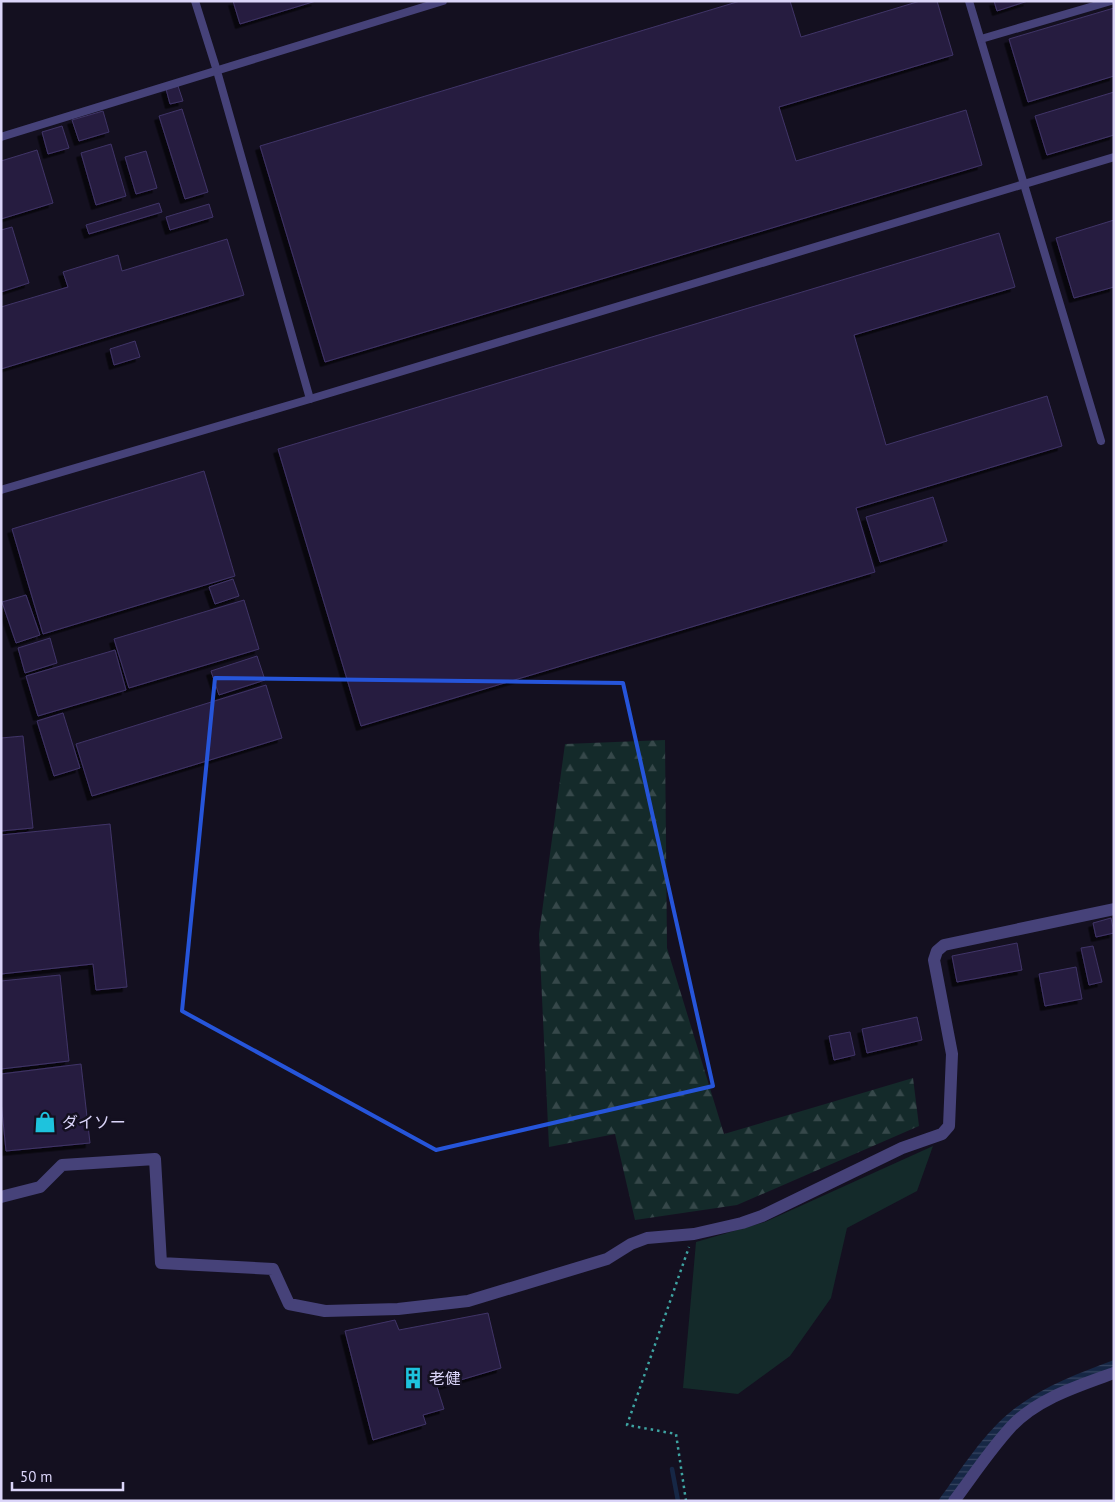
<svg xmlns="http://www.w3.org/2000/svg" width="1115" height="1502" viewBox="0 0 1115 1502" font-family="'PT Sans','Noto Sans JP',sans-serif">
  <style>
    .grass { fill: #142a2a }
    .forest { fill: url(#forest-firs) }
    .water { fill: url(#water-rules) }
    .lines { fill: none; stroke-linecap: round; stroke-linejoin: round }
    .stream { stroke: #162745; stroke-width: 4.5 }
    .building { fill: #271f3f; stroke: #403468; filter: url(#shadow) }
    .path { stroke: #3ea4a2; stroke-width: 2.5; stroke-dasharray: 2.5 4; stroke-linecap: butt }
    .service { stroke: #464279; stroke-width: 8 }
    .minor { stroke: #464279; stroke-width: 12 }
    .marked { fill: none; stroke: #2655da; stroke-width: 4; stroke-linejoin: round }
    .labels { text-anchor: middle; stroke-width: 5; stroke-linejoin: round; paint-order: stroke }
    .poi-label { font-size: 16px; fill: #dbd5f9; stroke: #141020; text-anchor: start }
  </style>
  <defs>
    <pattern id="forest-firs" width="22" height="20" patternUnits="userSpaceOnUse" patternTransform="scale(1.25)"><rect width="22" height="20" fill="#142a2a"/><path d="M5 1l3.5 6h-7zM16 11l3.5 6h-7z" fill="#36484a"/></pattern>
    <pattern id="water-rules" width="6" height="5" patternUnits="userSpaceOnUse" patternTransform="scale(1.25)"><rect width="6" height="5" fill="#162745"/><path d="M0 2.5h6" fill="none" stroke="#374561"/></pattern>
    <filter id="shadow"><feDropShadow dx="-4.5" dy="4.5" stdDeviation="0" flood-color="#0009"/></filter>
  </defs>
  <rect width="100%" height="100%" fill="#141020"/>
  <polygon class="grass" points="933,1146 917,1191 847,1228 831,1298 790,1356 738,1394 683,1388 696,1242 765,1222"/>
  <polygon class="forest" points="665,740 667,948 724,1134 913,1078 919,1126 737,1205 635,1220 615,1134 549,1147 539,934 565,744"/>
  <path class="water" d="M1114,1360V1368L1048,1395L949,1501H938C961,1470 983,1433 1014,1409C1044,1386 1079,1373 1114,1360Z"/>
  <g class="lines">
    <polyline class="stream" points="672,1469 678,1501"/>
  </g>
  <g class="building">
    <polygon points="233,1 316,1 240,24"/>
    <polygon points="740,1 790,1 801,37 920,1 937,1 953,55 779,107 796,161 966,110 982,165 325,362 260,146"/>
    <polygon points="994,1 1028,1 997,11"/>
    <polygon points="1114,8 1114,76 1028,102 1009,39"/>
    <polygon points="178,86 183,101 170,104 166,89"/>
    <polygon points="1114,92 1114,135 1047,155 1035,116"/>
    <polygon points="182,109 208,192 185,199 159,116"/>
    <polygon points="103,111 109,132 79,141 72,120"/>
    <polygon points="62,126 69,148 48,154 42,132"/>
    <polygon points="111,144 126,196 96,205 81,153"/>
    <polygon points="37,150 53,203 1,219 1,161"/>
    <polygon points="146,151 157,188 136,194 125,157"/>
    <polygon points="159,203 162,212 89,234 86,225"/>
    <polygon points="209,204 213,217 170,230 166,217"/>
    <polygon points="1114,220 1114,287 1074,298 1056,238"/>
    <polygon points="12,227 29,283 1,292 1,230"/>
    <polygon points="999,233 1015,287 854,335 886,445 1047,396 1062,446 856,508 875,572 361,726 278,449"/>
    <polygon points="227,239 244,295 1,369 1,307 68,287 63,272 118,255 122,271"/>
    <polygon points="135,341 140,357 114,365 110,349"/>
    <polygon points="204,471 235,576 43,634 12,529"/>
    <polygon points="933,497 947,541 880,562 866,517"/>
    <polygon points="233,579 239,596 215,604 209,587"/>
    <polygon points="26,595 40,635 16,643 2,602"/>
    <polygon points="244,600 259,649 129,688 114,639"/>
    <polygon points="50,638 57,663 25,673 18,648"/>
    <polygon points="115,650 126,690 38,716 26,676"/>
    <polygon points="257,656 265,680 219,695 211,671"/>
    <polygon points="266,685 282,738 92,796 76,744"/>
    <polygon points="63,713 80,768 54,776 37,721"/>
    <polygon points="23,736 33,828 1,831 1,738"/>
    <polygon points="110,824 127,987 96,990 93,964 1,974 1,835"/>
    <polygon points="1111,918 1114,933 1096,937 1093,923"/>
    <polygon points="1017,943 1022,970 957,982 952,956"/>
    <polygon points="1093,946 1102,982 1089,985 1081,948"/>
    <polygon points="1076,967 1082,999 1045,1006 1039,974"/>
    <polygon points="60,975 69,1061 1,1069 1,981"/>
    <polygon points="917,1017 922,1040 867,1053 862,1029"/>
    <polygon points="850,1032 855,1055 834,1060 829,1036"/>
    <polygon points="81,1064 90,1143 6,1151 1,1101 1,1074"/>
    <polygon points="488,1313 501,1368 437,1387 444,1409 423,1415 426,1424 373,1440 345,1331 395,1320 399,1330"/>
  </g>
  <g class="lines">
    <polyline class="path" points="686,1501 676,1434 627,1425 689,1247"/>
    <g class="service">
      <polyline points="195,1 217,71 310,399"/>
      <polyline points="969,1 1101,441"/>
      <polyline points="981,39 1111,1"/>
      <polyline points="1,137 443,1"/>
      <polyline points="1,490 310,399 1114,157"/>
    </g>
    <g class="minor">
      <polyline points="1,1197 40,1187 62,1165 155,1159 161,1263 273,1269 289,1304 325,1311 398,1309 468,1301 607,1259 631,1244 647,1238 694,1234 742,1223 762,1216 902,1148 942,1134 949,1126 952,1054 934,960 937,951 944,945 1114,909"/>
      <path d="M954,1501C972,1477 990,1450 1010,1428C1036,1399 1078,1386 1114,1373"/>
    </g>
  </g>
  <path class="marked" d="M215,678L623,683L713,1086L436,1150L182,1011Z"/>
  <defs>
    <g id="shop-bare" transform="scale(1.725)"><path d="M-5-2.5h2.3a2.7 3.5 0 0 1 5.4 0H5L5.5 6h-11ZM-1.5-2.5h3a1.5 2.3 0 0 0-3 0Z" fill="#1ec3dd" stroke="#141020" stroke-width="2.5" paint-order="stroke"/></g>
    <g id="building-bare" transform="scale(1.725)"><path d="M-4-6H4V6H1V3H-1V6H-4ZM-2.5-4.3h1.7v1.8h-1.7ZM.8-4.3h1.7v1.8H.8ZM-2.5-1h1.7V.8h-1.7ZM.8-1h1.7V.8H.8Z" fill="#1ec3dd" stroke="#141020" stroke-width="2.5" paint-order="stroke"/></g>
  </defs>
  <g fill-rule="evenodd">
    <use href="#shop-bare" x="45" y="1122"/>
    <use href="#building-bare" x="413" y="1378"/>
  </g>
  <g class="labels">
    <g class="poi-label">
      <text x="62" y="1128">ダイソー</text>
      <text x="429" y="1384">老健</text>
    </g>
  </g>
  <rect width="1115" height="1502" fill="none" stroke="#dbd5f9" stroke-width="5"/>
  <path d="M12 1482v8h111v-8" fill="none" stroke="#dbd5f9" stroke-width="2.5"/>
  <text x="20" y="1482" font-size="15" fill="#dbd5f9" stroke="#141020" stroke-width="4" paint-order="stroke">50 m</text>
</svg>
